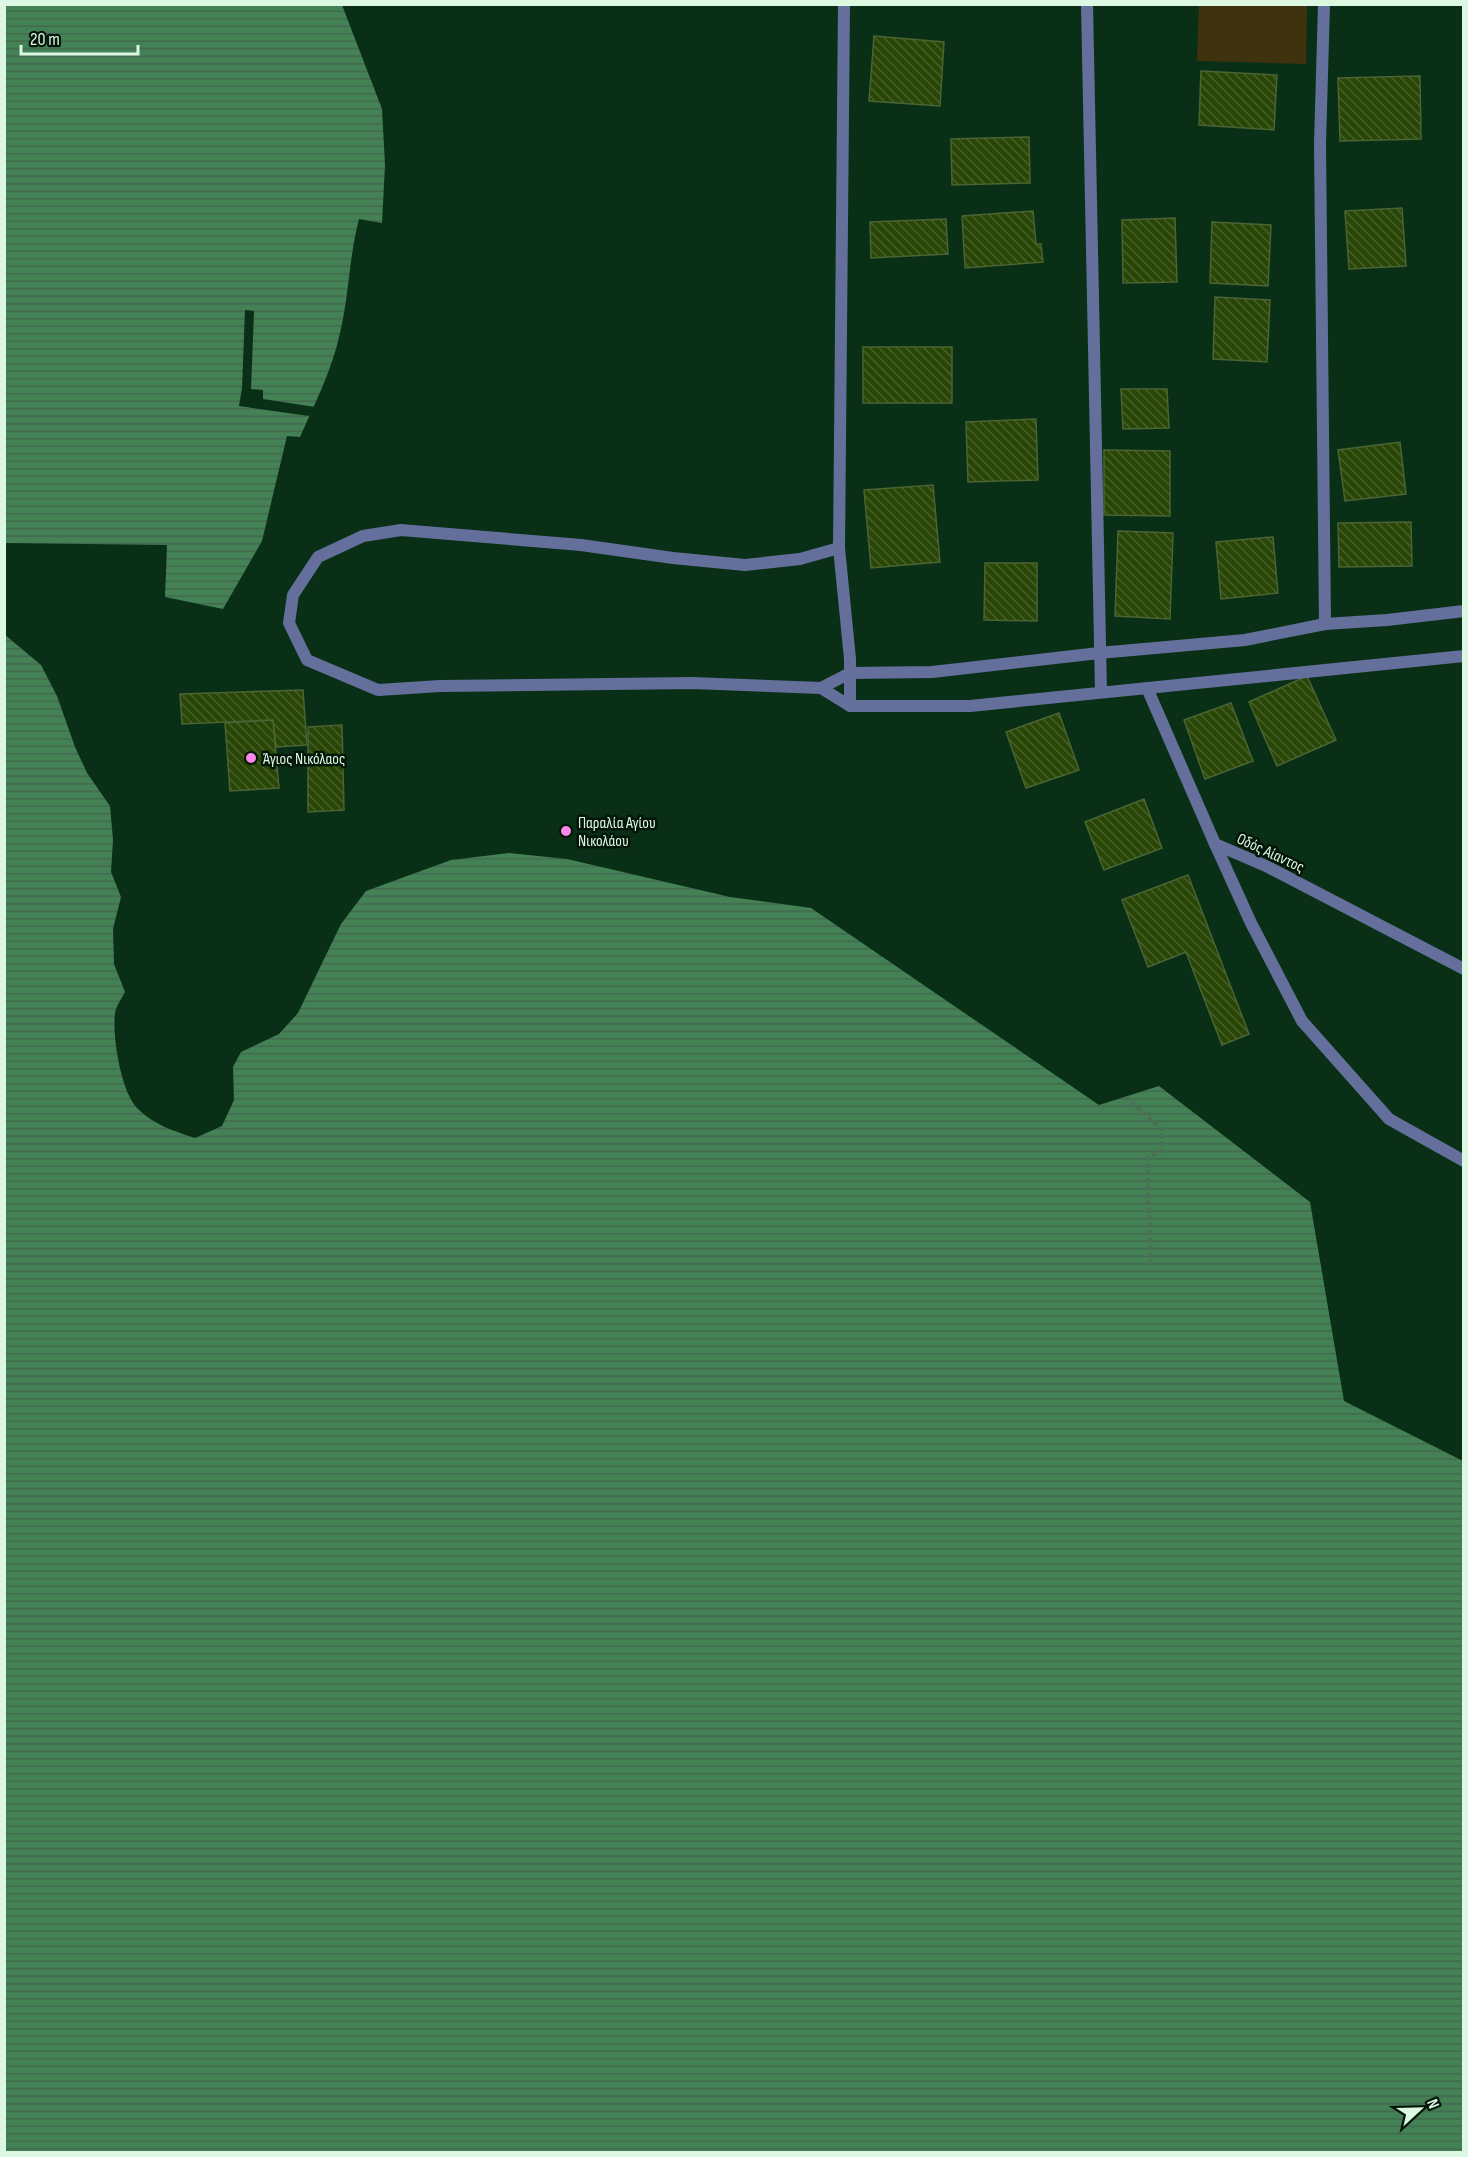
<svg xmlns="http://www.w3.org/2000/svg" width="1468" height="2157" viewBox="0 0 1468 2157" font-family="'Sofia Sans Condensed',sans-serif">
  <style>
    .park { fill: #3f330f }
    .water { fill: url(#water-rules) }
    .pier { fill: #093017 }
    .building { fill: url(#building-back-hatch); stroke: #4a6433; stroke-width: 1.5 }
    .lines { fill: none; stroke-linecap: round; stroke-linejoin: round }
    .path { stroke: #4b6e56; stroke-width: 4; stroke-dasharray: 4.5 3; stroke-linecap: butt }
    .street { stroke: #64709b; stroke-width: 12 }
    .poi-dot { fill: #f888ea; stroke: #021507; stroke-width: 2 }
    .labels { text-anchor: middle; stroke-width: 5; stroke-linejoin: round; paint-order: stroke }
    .poi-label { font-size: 16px; fill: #dcf7e2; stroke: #021507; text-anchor: start }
    .street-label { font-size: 16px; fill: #dcf7e2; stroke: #021507 }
  </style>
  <defs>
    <pattern id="water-rules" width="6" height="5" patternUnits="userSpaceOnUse" patternTransform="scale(1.5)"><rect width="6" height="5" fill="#448155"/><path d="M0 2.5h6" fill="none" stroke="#43684d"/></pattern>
    <pattern id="building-back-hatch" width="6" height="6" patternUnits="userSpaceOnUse" patternTransform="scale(1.5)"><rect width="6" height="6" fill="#294606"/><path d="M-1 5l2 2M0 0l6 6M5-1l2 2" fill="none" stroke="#47612a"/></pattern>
  </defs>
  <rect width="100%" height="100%" fill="#093017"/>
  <polygon class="park" points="1199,5 1307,5 1306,64 1197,61"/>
  <g class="water">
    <path d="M5,5H342L382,109L385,165L382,223L359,219C349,257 349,296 340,333C332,370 315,403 300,437L287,436L262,541L223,609L165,597L167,545L5,543Z"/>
    <path d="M4,634L41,665L57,696L75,747L87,773L110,806L113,840L111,872L121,897L113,929L114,964L125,992C122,998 116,1006 115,1013C112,1036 121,1093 138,1109C154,1125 174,1131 195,1138L222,1126L234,1100L233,1067L241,1052L279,1034L298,1013L341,924L366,891L451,860L509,853L567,859L730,897L811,908L1099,1105L1159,1086L1310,1202L1344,1401L1463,1461V2152H5Z"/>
  </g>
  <polygon class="pier" points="245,310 254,311 251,389 263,390 263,399 315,407 309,416 239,406 242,388"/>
  <g class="building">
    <polygon points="874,36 944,42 940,106 869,101"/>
    <polygon points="1201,71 1277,75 1274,130 1199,125"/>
    <polygon points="1420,76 1421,139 1340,141 1338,78"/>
    <polygon points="1029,137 1030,183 952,185 951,139"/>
    <polygon points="1402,208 1406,266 1349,269 1345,211"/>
    <polygon points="1033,211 1036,244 1041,244 1043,262 965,268 962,216"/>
    <polygon points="1175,218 1177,282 1123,283 1122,220"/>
    <polygon points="946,219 948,254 871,258 870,222"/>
    <polygon points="1212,222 1271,225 1268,286 1210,283"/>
    <polygon points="1215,297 1270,300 1267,362 1213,359"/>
    <rect x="863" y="347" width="89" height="56"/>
    <polygon points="1121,389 1167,389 1169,428 1123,429"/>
    <polygon points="1036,419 1038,480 968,482 966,422"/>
    <polygon points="1400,442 1406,494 1345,501 1338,450"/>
    <polygon points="1104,450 1170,451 1170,516 1104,515"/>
    <polygon points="933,485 940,562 871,568 864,490"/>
    <polygon points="1411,522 1412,566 1339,567 1338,523"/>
    <polygon points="1118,531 1173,533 1170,619 1115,616"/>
    <polygon points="1273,537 1278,593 1221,599 1216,542"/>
    <polygon points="985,563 1037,563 1037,621 984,620"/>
    <polygon points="1307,676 1336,740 1277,766 1249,702"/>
    <polygon points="303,690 307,745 276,747 273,720 182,724 180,694"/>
    <polygon points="1231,703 1253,761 1205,779 1184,720"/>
    <polygon points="1059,713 1079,770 1026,788 1006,732"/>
    <polygon points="273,720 279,788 230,791 225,723"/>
    <polygon points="342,725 344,810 308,812 308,727"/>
    <polygon points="1144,799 1162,848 1104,870 1085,822"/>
    <polygon points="1188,875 1249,1034 1222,1045 1186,952 1148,967 1122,900"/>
  </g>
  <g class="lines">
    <polyline class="path" points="1126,1097 1162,1130 1161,1150 1147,1158 1151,1264"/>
    <g class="street">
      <polyline points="844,4 839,548 850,659 850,706"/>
      <polyline points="1087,4 1101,692"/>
      <polyline points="1324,4 1320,144 1325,624"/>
      <polyline points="839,548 800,559 745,565 673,558 581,545 401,530 363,536 318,557 293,595 289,623 307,660 378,690 440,686 692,683 821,688 850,706 970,706 1464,656"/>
      <polyline points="821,688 850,673 932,672 1099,653 1245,640 1325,624 1387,620 1464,611"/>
      <polyline points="1147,688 1215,844 1266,866 1464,969"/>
      <polyline points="1215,844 1251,923 1302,1021 1389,1119 1464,1161"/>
    </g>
  </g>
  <g class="poi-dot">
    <circle cx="251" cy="758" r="6"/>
    <circle cx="566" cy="831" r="6"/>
  </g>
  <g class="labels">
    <g class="poi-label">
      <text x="263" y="764">Άγιος Νικόλαος</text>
      <text x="578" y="828">Παραλία Αγίου<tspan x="578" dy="18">Νικολάου</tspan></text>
    </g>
    <g class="street-label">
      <text transform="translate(1271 852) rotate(25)" y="6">Οδός Αίαντος</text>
    </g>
  </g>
  <rect width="1468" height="2157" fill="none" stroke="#dcf7e2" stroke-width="12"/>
  <g transform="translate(1420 2109) rotate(68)" stroke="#021507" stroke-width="4.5" paint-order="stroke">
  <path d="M0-4.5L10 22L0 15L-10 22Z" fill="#dcf7e2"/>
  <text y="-9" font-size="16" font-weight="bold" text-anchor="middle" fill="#dcf7e2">N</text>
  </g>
  <path d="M21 45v9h117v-9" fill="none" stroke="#dcf7e2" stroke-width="3"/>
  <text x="30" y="45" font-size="18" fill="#dcf7e2" stroke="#021507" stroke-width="4.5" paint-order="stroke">20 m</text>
</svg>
